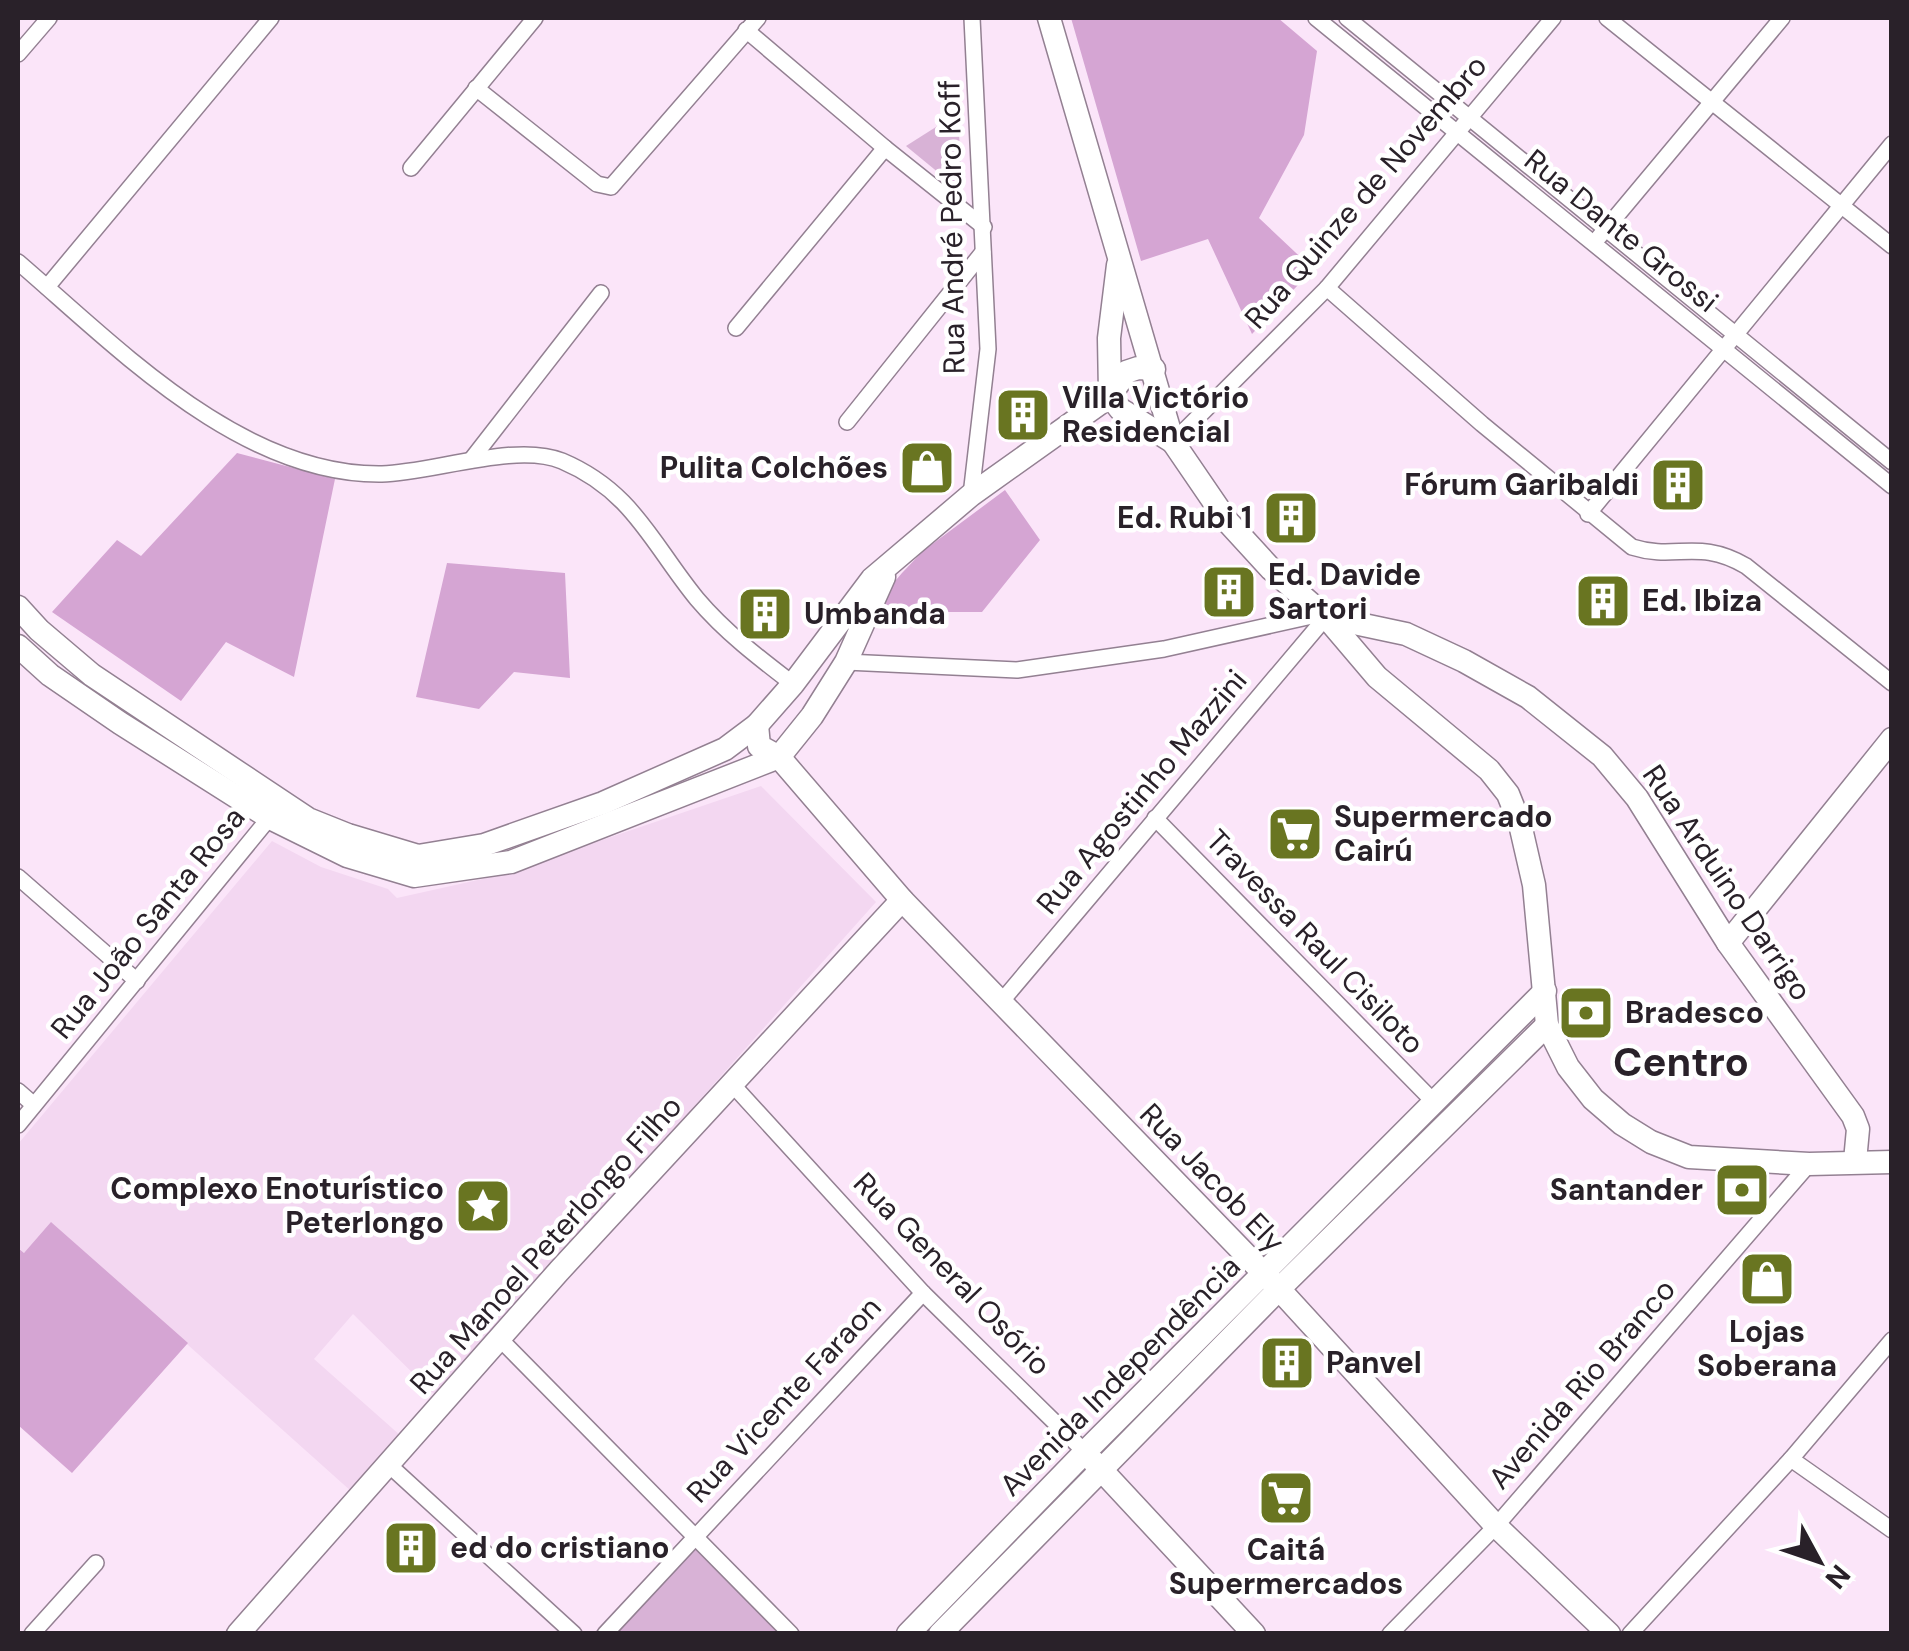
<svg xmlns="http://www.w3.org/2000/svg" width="1909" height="1651" viewBox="0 0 1909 1651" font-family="'DM Sans',sans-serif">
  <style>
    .built { fill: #f3d7f1 }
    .green { fill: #d8b2d6 }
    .forest { fill: #d5a5d3 }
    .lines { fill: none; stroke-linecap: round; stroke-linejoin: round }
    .street-casing { stroke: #938092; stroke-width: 18 }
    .secondary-casing { stroke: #938092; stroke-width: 25 }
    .street { stroke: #fff; stroke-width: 15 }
    .secondary { stroke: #fff; stroke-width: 22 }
    .labels { text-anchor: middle; stroke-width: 9; stroke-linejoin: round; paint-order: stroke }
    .street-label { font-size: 30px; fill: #292129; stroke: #fff }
    .poi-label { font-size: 30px; font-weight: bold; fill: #292129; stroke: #fff; text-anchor: start }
    .district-label { font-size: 40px; font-weight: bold; fill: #292129; stroke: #fff }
  </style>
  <rect width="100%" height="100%" fill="#fbe5f9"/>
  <polygon class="built" points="761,786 876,902 436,1396 353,1314 314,1359 401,1436 352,1492 52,1223 24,1253 18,1247 18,1144 272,841 321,867 388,889 397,898 496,876"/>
  <g class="green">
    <polygon points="958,113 962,192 906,146"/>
    <polygon points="695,1545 782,1634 616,1634"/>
  </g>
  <g class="forest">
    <polygon points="1071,18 1278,18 1317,51 1304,135 1259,218 1313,269 1252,334 1208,239 1141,261"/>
    <polygon points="237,453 335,479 294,677 226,642 181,701 52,612 117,540 141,556"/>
    <polygon points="1005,490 1040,540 982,612 921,612 919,622 879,624 879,600 902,573 923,551"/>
    <polygon points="447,563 565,573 570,678 514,672 479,709 416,697"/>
    <polygon points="51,1222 188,1343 72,1473 18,1425 18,1248 24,1253"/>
  </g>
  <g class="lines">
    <g class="street-casing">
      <g id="street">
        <polyline points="1316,18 1892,486"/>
        <polyline points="1347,18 1892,462"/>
        <polyline points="1607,18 1892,246"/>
        <polyline points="746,30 885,148 984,227"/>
        <polyline points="18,54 49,18"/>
        <polyline points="476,88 597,184 611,187 758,18"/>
        <polyline points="411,168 535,18"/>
        <polyline points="1599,237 1782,18"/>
        <path d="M18,262C117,347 241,476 382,474C432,473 516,442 562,461C633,491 652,544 697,599C725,632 759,658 793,684"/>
        <polyline points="47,287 271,18"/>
        <path d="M1327,288L1482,424L1632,547C1676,561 1698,538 1746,566L1892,683"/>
        <polyline points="736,328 885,148"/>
        <polyline points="847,422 983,252"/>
        <polyline points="1173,442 1327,288 1553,18"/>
        <polyline points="471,460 601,293"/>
        <polyline points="971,495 988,349 972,18"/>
        <polyline points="1588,514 1892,144"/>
        <polyline points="846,662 1017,670 1164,649 1321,614"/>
        <polyline points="1155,818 1435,1103"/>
        <polyline points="18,877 137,981"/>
        <polyline points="1001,1002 1326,617"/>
        <polyline points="732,1084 923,1293 1085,1452"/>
        <polyline points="18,1091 34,1105"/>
        <polyline points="18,1125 275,811"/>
        <polyline points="499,1338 791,1634"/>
        <polyline points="1791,1459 1892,1530"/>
        <polyline points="389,1465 574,1634"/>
        <polyline points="32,1634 96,1563"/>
        <polyline points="605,1634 923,1293"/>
        <polyline points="1390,1634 1496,1526 1809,1164"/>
        <polyline points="1630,1634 1791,1459 1892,1340"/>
      </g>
    </g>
    <g class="secondary-casing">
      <g id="secondary">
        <polyline points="1049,18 1173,442 1227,521 1271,569 1326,617 1377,677 1489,770 1508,794 1520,824 1534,885 1547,1025 1568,1067 1593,1099 1622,1124 1651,1142 1689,1157 1809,1164 1892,1162"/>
        <polyline points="1110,393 1109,338 1118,265"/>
        <polyline points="1110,396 1120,409 1173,442"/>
        <polyline points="18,607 39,630 92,675 308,819 348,835 418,856 484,845 603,803 725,749 757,725 793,684 872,579 971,495 1110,396 1126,372 1138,368 1154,369"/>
        <polyline points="1326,617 1406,634 1464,661 1528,697 1602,756 1637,798 1728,943 1853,1116 1858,1129 1855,1161"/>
        <polyline points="18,646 50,675 120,723 270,818 347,856 414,876 511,862 779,757 812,716 846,662 884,577"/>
        <polyline points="757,725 759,746 779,757 902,900 1279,1289 1496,1526 1609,1634"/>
        <polyline points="1728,943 1892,739"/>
        <polyline points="1094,1462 1254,1634"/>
        <polyline points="238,1634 559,1271 902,900"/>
        <polyline points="908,1634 1085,1452 1545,991"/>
        <polyline points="940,1634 1279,1289 1547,1025"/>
      </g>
    </g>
    <use href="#street" class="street"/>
    <use href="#secondary" class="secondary"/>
  </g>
  <defs>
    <g id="building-square" transform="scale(2.875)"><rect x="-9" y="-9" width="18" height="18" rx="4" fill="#697521" stroke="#fff"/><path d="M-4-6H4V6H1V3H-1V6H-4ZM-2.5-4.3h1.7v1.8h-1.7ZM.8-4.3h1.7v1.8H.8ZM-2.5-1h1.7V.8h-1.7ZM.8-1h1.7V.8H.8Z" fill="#fff"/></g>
    <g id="shop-square" transform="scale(2.875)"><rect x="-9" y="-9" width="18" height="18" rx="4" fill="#697521" stroke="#fff"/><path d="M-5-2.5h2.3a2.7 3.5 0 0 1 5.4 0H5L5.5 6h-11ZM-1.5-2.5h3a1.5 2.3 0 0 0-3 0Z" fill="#fff"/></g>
    <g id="supermarket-square" transform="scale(2.875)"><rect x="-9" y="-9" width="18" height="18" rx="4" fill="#697521" stroke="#fff"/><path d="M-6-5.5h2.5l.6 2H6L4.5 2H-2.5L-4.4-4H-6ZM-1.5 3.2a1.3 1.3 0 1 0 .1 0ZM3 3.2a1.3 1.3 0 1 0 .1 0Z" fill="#fff"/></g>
    <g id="bank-square" transform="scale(2.875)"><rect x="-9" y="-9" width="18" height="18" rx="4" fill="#697521" stroke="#fff"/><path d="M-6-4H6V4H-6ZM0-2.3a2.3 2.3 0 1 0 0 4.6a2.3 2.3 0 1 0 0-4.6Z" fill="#fff"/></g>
    <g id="sight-square" transform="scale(2.875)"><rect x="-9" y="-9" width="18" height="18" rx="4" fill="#697521" stroke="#fff"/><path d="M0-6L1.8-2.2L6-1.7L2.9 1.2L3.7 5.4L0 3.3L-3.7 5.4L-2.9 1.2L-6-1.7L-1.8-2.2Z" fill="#fff"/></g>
  </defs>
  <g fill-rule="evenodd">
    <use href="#building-square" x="1023" y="415"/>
    <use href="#shop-square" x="927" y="468"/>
    <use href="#building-square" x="1678" y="485"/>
    <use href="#building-square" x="1291" y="518"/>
    <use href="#building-square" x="1229" y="592"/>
    <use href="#building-square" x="1603" y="601"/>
    <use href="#building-square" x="765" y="614"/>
    <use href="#supermarket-square" x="1295" y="834"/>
    <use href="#bank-square" x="1586" y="1013"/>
    <use href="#bank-square" x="1742" y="1190"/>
    <use href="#sight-square" x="483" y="1206"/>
    <use href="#shop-square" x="1767" y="1279"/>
    <use href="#building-square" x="1287" y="1363"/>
    <use href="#supermarket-square" x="1286" y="1498"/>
    <use href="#building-square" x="411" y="1548"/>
  </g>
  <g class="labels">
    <g class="street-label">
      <text transform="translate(1366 192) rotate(-49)" y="10">Rua Quinze de Novembro</text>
      <text transform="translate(952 227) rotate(-91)" y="10">Rua André Pedro Koff</text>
      <text transform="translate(1621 231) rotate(39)" y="10">Rua Dante Grossi</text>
      <text transform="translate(1142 792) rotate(-50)" y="10">Rua Agostinho Mazzini</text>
      <text transform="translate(1727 883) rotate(56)" y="10">Rua Arduino Darrigo</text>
      <text transform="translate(148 923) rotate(-51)" y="10">Rua João Santa Rosa</text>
      <text transform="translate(1315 942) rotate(46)" y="10">Travessa Raul Cisiloto</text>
      <text transform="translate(1212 1178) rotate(46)" y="10">Rua Jacob Ely</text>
      <text transform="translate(546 1245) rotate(-48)" y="10">Rua Manoel Peterlongo Filho</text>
      <text transform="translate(952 1274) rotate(46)" y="10">Rua General Osório</text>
      <text transform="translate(1120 1376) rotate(-45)" y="10">Avenida Independência</text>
      <text transform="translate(1582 1384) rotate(-49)" y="10">Avenida Rio Branco</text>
      <text transform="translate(784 1400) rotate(-47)" y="10">Rua Vicente Faraon</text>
    </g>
    <g class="poi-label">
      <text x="1062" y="408">Villa Victório<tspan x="1062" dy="34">Residencial</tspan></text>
      <text x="888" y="478" text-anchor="end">Pulita Colchões</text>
      <text x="1639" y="495" text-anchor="end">Fórum Garibaldi</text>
      <text x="1252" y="528" text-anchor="end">Ed. Rubi 1</text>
      <text x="1268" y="585">Ed. Davide<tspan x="1268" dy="34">Sartori</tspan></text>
      <text x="1642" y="611">Ed. Ibiza</text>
      <text x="804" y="624">Umbanda</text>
      <text x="1334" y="827">Supermercado<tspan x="1334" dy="34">Cairú</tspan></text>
      <text x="1625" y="1023">Bradesco</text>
      <text x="444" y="1199" text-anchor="end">Complexo Enoturístico<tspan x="444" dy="34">Peterlongo</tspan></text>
      <text x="1703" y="1200" text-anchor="end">Santander</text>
      <text x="1767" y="1342" text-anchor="middle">Lojas<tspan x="1767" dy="34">Soberana</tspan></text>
      <text x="1326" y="1373">Panvel</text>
      <text x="450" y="1558">ed do cristiano</text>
      <text x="1286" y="1560" text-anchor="middle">Caitá<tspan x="1286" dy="34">Supermercados</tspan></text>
    </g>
    <g class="district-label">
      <text x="1681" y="1076">Centro</text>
    </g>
  </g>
  <rect width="1909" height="1651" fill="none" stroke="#292129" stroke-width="40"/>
  <g transform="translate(1819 1561) rotate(130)" stroke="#ffffff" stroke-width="8" paint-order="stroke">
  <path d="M0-8L18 38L0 25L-18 38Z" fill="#292129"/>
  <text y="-15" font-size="28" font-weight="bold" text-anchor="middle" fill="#292129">N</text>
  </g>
</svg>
